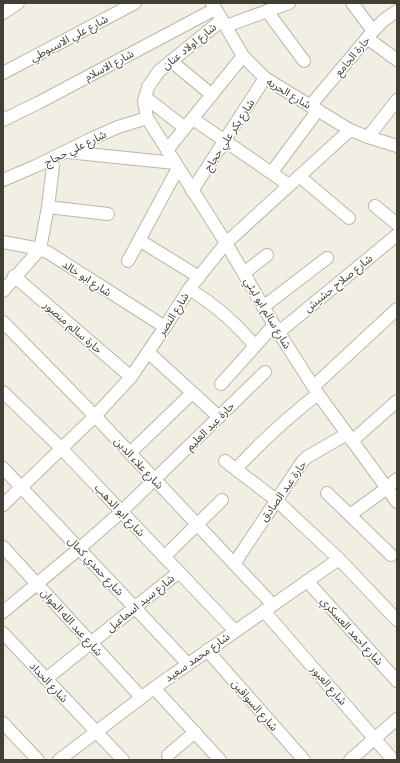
<svg xmlns="http://www.w3.org/2000/svg" width="400" height="763" viewBox="0 0 400 763" font-family="Roboto,'Noto Sans Arabic',sans-serif">
  <style>
    .lines { fill: none; stroke-linecap: round; stroke-linejoin: round }
    .street-casing { stroke: #bcb7a8; stroke-width: 14 }
    .street { stroke: #fff; stroke-width: 12 }
    .labels { text-anchor: middle; stroke-width: 3; stroke-linejoin: round; paint-order: stroke }
    .street-label { font-size: 11px; fill: #433f35; stroke: #fff }
  </style>
  <rect width="100%" height="100%" fill="#f1efe4"/>
  <g class="lines">
    <g class="street-casing">
      <g id="street">
        <polyline points="212,3 243,56 265,78 350,130 368,137 397,146"/>
        <polyline points="352,3 373,31"/>
        <polyline points="267,11 304,61"/>
        <polyline points="3,13 18,3"/>
        <polyline points="222,20 159,71 148,87 144,101 147,118 226,243 274,325 318,394 397,502"/>
        <polyline points="226,26 289,3"/>
        <polyline points="367,38 397,60"/>
        <polyline points="171,61 212,95"/>
        <polyline points="3,73 135,3"/>
        <polyline points="145,97 185,128"/>
        <polyline points="310,106 373,31 384,20 397,11"/>
        <polyline points="193,119 289,185"/>
        <polyline points="3,120 38,103 215,9"/>
        <polyline points="368,137 397,100"/>
        <polyline points="167,150 243,56"/>
        <polyline points="67,152 175,163"/>
        <polyline points="272,172 318,110"/>
        <polyline points="299,176 349,218"/>
        <polyline points="3,180 36,166 93,138 118,127 147,118"/>
        <polyline points="192,191 265,78"/>
        <polyline points="375,206 397,224"/>
        <polyline points="48,207 108,214"/>
        <polyline points="139,240 199,277"/>
        <polyline points="3,242 40,249 49,253 165,327"/>
        <polyline points="128,261 178,168"/>
        <polyline points="244,273 267,255"/>
        <polyline points="14,276 131,377"/>
        <path d="M189,289C216,305 235,322 255,346"/>
        <polyline points="3,291 40,249 48,207 54,158"/>
        <polyline points="263,307 327,258"/>
        <polyline points="3,322 95,416 273,605"/>
        <polyline points="279,332 397,235"/>
        <polyline points="148,352 219,417"/>
        <polyline points="221,384 274,325"/>
        <polyline points="314,386 397,309"/>
        <polyline points="3,392 61,448 235,631"/>
        <polyline points="352,441 397,401"/>
        <polyline points="130,453 192,393"/>
        <polyline points="225,461 276,500 339,559 397,620"/>
        <polyline points="3,468 187,663"/>
        <path d="M236,469C262,441 288,417 318,394"/>
        <polyline points="327,493 391,555"/>
        <polyline points="3,505 95,416 131,377 165,327 189,289 226,243 350,130"/>
        <polyline points="350,515 387,488 397,479"/>
        <polyline points="3,547 141,697"/>
        <polyline points="164,557 222,500"/>
        <polyline points="234,564 302,462 307,457 347,434"/>
        <polyline points="307,581 397,681"/>
        <polyline points="264,611 393,760"/>
        <polyline points="3,612 80,548 121,512 265,372"/>
        <polyline points="3,633 123,760"/>
        <polyline points="207,650 304,760"/>
        <polyline points="46,679 179,572"/>
        <polyline points="154,688 220,760"/>
        <polyline points="3,723 38,760"/>
        <polyline points="168,755 195,732"/>
        <polyline points="59,760 154,688 339,559"/>
        <polyline points="350,760 397,719"/>
      </g>
    </g>
    <use href="#street" class="street"/>
  </g>
  <g class="labels">
    <g class="street-label">
      <text transform="translate(69 38) rotate(-28)" y="4">شارع علي الاسيوطي</text>
      <text transform="translate(189 46) rotate(-39)" y="4">شارع اولاد عنان</text>
      <text transform="translate(352 56) rotate(-50)" y="4">حارة الجامع</text>
      <text transform="translate(109 65) rotate(-28)" y="4">شارع الاسلام</text>
      <text transform="translate(289 93) rotate(31)" y="4">شارع الحريه</text>
      <text transform="translate(229 135) rotate(-57)" y="4">شارع بكر علي حجاج</text>
      <text transform="translate(75 148) rotate(-26)" y="4">شارع علي حجاج</text>
      <text transform="translate(87 278) rotate(33)" y="4">شارع ابو خالد</text>
      <text transform="translate(338 283) rotate(-39)" y="4">شارع صلاح حشيش</text>
      <text transform="translate(268 313) rotate(59)" y="4">شارع سالم ابو ليثي</text>
      <text transform="translate(173 314) rotate(-58)" y="4">شارع النصر</text>
      <text transform="translate(73 327) rotate(41)" y="4">حارة سالم منصور</text>
      <text transform="translate(210 426) rotate(-45)" y="4">حارة عبد العليم</text>
      <text transform="translate(139 463) rotate(47)" y="4">شارع علاء الدين</text>
      <text transform="translate(283 491) rotate(-55)" y="4">حارة عبد الصادق</text>
      <text transform="translate(120 510) rotate(47)" y="4">شارع ابو الدهب</text>
      <text transform="translate(96 566) rotate(47)" y="4">شارع حمدي كمال</text>
      <text transform="translate(140 603) rotate(-39)" y="4">شارع سيد اسماعيل</text>
      <text transform="translate(72 622) rotate(48)" y="4">شارع عبد الله الموان</text>
      <text transform="translate(352 631) rotate(48)" y="4">شارع احمد العسكري</text>
      <text transform="translate(197 657) rotate(-35)" y="4">شارع محمد سعيد</text>
      <text transform="translate(49 682) rotate(47)" y="4">شارع الحداد</text>
      <text transform="translate(329 685) rotate(49)" y="4">شارع العبور</text>
      <text transform="translate(255 705) rotate(49)" y="4">شارع السواقين</text>
    </g>
  </g>
  <rect width="400" height="763" fill="none" stroke="#433f35" stroke-width="8"/>
</svg>
